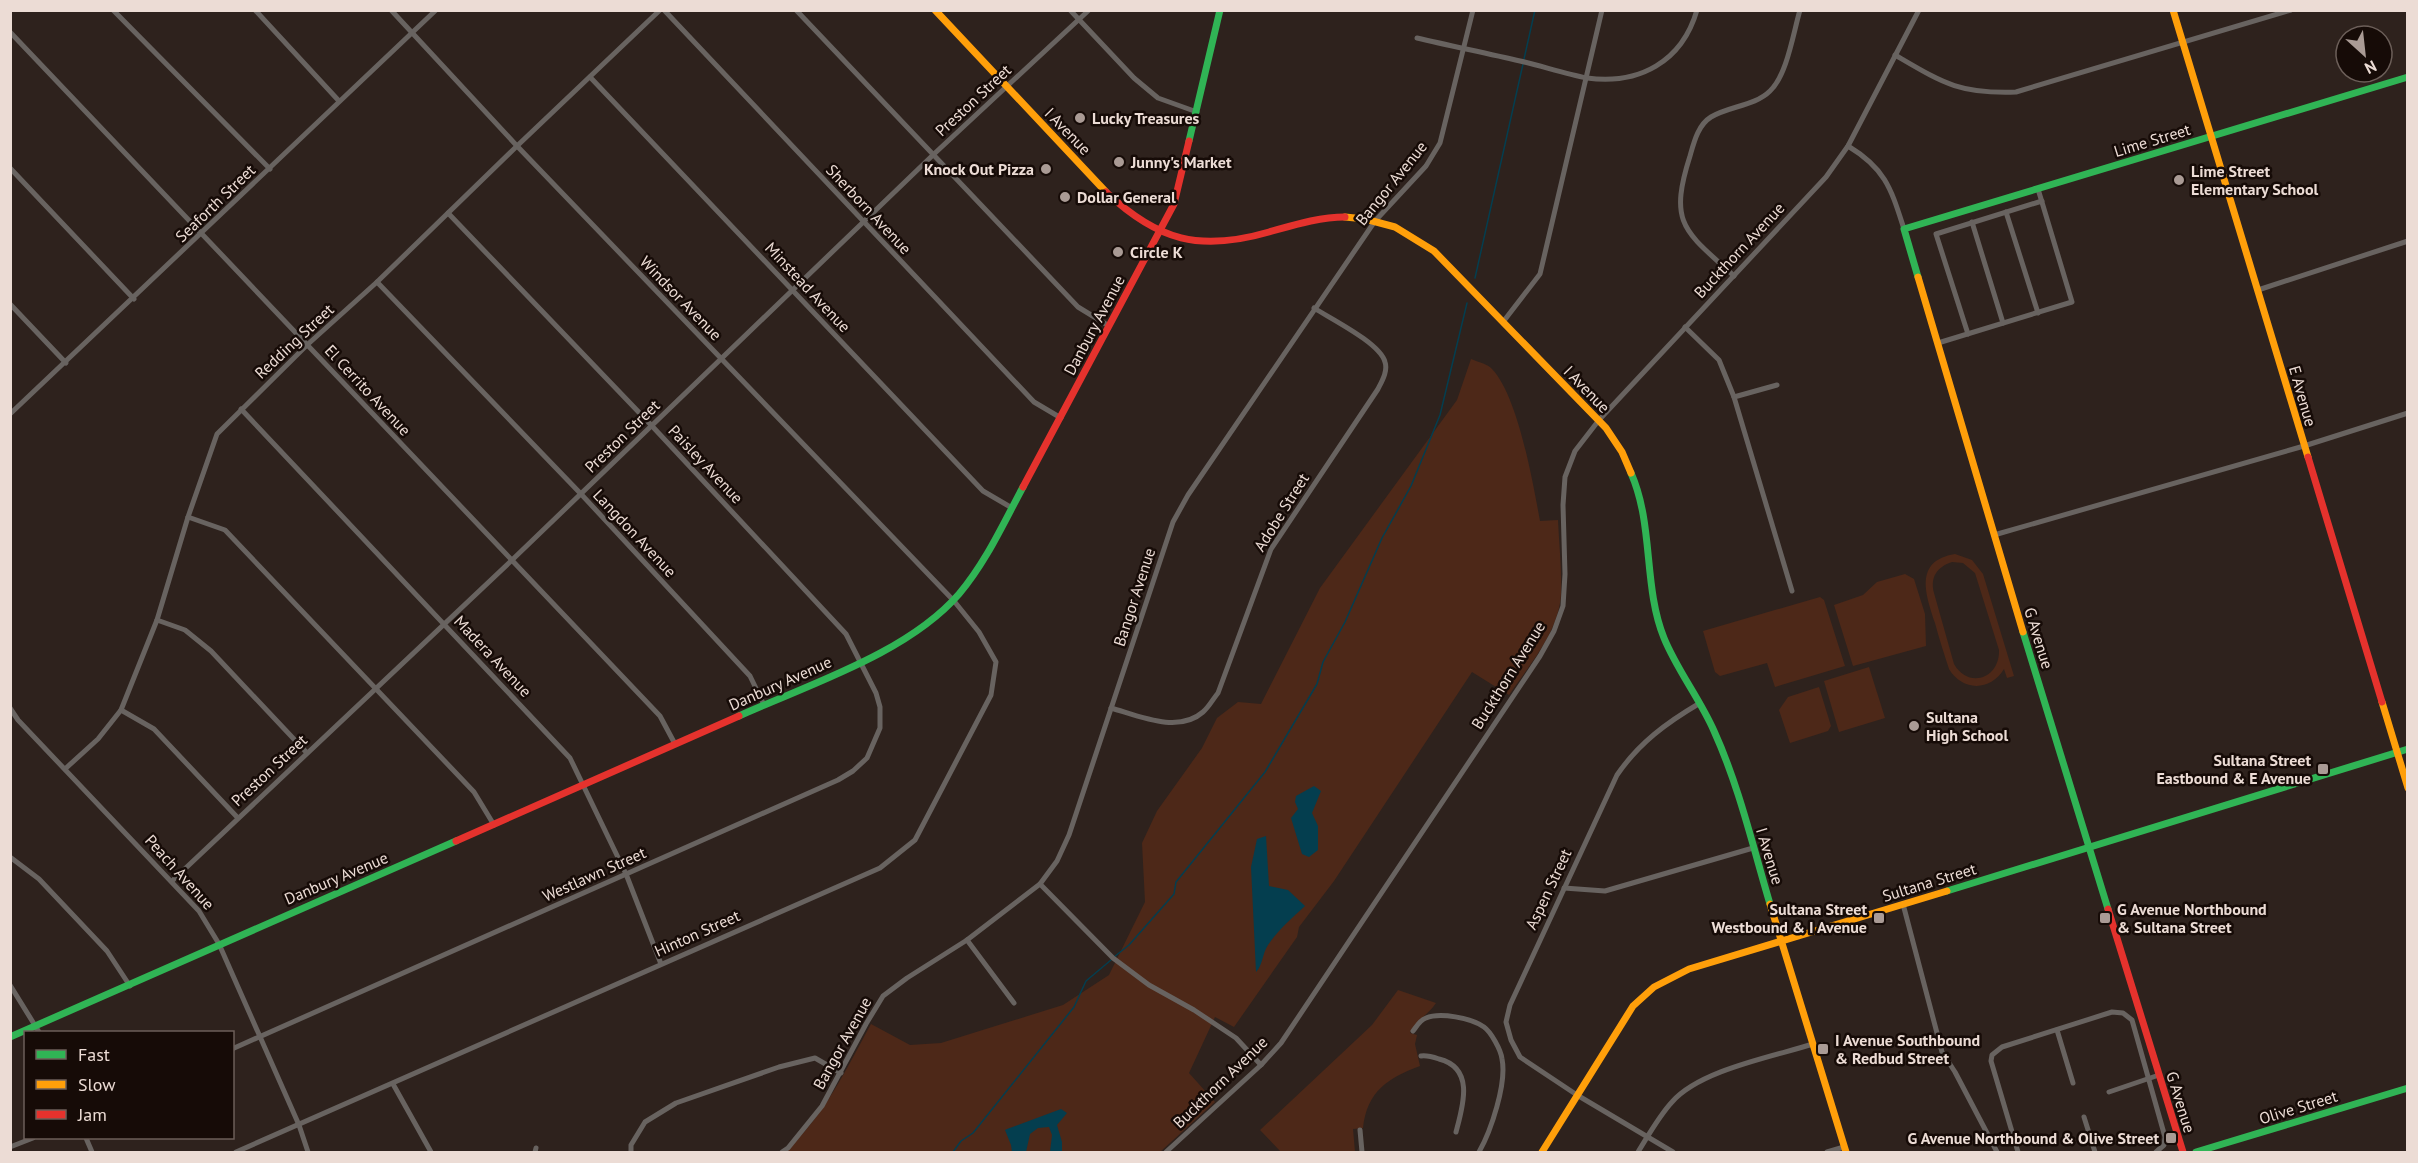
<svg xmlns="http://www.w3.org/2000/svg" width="2418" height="1163" viewBox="0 0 2418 1163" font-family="'PT Sans',sans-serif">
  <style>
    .green { fill: #4d2818; fill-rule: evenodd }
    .water { fill: #043e4f }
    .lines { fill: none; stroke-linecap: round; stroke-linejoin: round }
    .stream { stroke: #043e4f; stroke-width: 1.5 }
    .street { stroke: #686360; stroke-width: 5 }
    .fast { stroke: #30b455; stroke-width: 7 }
    .slow { stroke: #ff9f0a; stroke-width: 7 }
    .jam { stroke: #e5322d; stroke-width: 7 }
    .poi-dot { fill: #aa9b95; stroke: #160b07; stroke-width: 2 }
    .labels { text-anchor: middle; stroke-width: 5; stroke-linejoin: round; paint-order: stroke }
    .street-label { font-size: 16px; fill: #ecdcd5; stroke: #160b07 }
    .poi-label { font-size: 16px; font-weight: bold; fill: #ecdcd5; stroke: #160b07; text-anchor: start }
  </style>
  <rect width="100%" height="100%" fill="#2e221d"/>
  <g class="green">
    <path d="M1471,359C1478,362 1488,364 1492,369C1518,396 1533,483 1540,521L1558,520C1559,544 1562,570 1561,594C1559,632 1529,665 1509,695L1472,672L1334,881L1299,927L1297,937L1234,1027L1215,1017L1189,1073L1215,1102L1160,1152H785C824,1116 846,1070 871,1024L910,1045L941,1043L1063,1005L1109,975L1145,902L1142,843L1157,811L1202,748L1217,718L1238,702L1261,704L1320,588L1457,400Z"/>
    <path d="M1955,554L1972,560L1983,574L2014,676L2007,678L2004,669C1990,692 1962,691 1949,669C1944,654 1939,638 1935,623C1926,595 1913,561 1955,554ZM1952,562L1963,563L1975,573L1999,650C2000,679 1968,689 1954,664L1934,593C1930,577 1937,567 1952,562Z"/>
    <polygon points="1905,574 1914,579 1925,614 1926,646 1853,666 1834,605 1863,595 1877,582"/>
    <polygon points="1820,597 1824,600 1845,666 1775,687 1767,663 1720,676 1715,672 1703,631"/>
    <polygon points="1869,667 1885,718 1839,732 1824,681"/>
    <polygon points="1819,687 1831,726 1828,731 1790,743 1779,710 1788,697"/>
    <path d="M1398,990L1436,1003C1428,1015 1417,1019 1410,1033L1417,1035L1415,1044L1420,1066C1388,1078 1367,1091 1363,1128L1353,1129L1355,1152H1281L1260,1130L1372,1025Z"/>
  </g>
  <g class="water">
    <polygon points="1314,786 1321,791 1312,813 1318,826 1318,850 1309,857 1302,854 1291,818 1298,809 1295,802 1296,796"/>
    <path d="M1266,836L1269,886L1288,890L1305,906C1291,919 1278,930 1268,945C1262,954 1263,965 1256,972L1251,867L1257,839Z"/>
    <polygon points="1061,1109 1067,1113 1057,1125 1062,1142 1062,1152 1050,1152 1052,1135 1049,1127 1038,1128 1030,1134 1026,1152 1012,1152 1011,1145 1005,1130 1007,1129"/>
  </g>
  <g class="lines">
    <g class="stream">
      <polyline points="1524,59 1535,10"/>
      <polyline points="1475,278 1523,64"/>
      <polyline points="1114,957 1129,945 1174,894 1176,882 1265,772 1317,684 1323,662 1345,622 1382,538 1411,486 1440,415 1467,303"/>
      <polyline points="953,1152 961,1141 973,1133 1074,1007 1086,981 1111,960"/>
    </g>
    <g class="street">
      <polyline points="113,10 270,169"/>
      <polyline points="255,10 339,101"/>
      <polyline points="664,10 1034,402 1061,418"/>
      <polyline points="796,10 1078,307 1109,326"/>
      <polyline points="1070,10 1134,78 1158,98 1197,112"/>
      <polyline points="10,32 660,716 675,744"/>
      <path d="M1417,38C1451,46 1486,53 1520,61C1542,66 1565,74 1587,78C1639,85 1682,62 1697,10"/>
      <path d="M1895,55C1943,83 1959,94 2016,92L2291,10"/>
      <polyline points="590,77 983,491 1012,508"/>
      <path d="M1848,146C1886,169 1891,189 1904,229"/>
      <polyline points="10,168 134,299"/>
      <polyline points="2006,212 2038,313"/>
      <polyline points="1972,222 2003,323"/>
      <path d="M1734,276C1685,231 1668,225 1690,156C1694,142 1698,125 1711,117C1729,106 1755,106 1770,91C1787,75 1793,34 1800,10"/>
      <polyline points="377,282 581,494 750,676 764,705"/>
      <polyline points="2258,290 2408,241"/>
      <polyline points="10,304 66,363"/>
      <polyline points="1503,322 1540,274 1602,10"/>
      <polyline points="1685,327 1719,360 1734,397 1792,591"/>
      <polyline points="1968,334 1936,234 2042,201"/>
      <polyline points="1938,343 2072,302 2038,189"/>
      <polyline points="1734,397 1777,385"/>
      <polyline points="241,409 570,758 626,874 661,964"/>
      <polyline points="10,414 436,10"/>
      <polyline points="188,517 225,530 474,792 494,825"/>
      <polyline points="1994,535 2304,446 2408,413"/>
      <polyline points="157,620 185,630 211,651 307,753"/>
      <polyline points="10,708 18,720 199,911 219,944 299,1125 308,1152"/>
      <path d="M1111,708C1139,716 1178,734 1203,712C1209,707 1213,699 1218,693L1271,549L1378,389C1382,381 1388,371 1385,362C1380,343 1331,319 1314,308"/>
      <polyline points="121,710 154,729 237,817"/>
      <polyline points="65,769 98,739 121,710 157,620 188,517 217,434 307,345 377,282 517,146 660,10"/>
      <polyline points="10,857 39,879 107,951 130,986"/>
      <polyline points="172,881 511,561 934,154 1089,10"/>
      <polyline points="1040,884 1113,958 1149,985 1194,1010 1236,1038 1261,1065"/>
      <polyline points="1564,888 1605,891 1753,848"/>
      <polyline points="1903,904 1942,1052 1955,1072 1997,1152"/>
      <polyline points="967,940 1014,1003"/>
      <polyline points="10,985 39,1032"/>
      <polyline points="2057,1030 2073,1083"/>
      <path d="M1413,1031C1417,1026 1420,1020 1426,1018C1440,1012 1471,1018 1484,1027C1491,1032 1501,1050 1502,1059C1507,1083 1491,1131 1479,1152"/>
      <polyline points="232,1049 838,780 853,771 867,758 880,728 880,707 876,693 846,634 652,426 448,213"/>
      <path d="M1421,1056C1427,1055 1433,1057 1439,1059C1475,1068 1463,1106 1456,1132"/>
      <polyline points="393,1084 431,1152"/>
      <polyline points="2109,1092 2159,1075"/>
      <polyline points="2084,1117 2095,1152"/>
      <polyline points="1360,1130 1362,1152"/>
      <polyline points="86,1138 92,1152"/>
      <polyline points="10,1147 33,1138"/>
      <polyline points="236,1152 880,868 915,840 991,695 996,662 979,632 954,601 517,146 391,10"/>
      <polyline points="535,1152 536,1148"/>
      <polyline points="631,1152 631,1145 645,1122 676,1103 779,1067 815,1058 841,1073"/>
      <polyline points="782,1152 788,1148 822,1106 866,1024 883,996 907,978 967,940 1040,884 1057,861 1069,835 1173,522 1188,495 1375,221 1426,166 1440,143 1473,10"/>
      <polyline points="1166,1152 1261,1065 1281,1043 1540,656 1554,631 1563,606 1565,574 1563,505 1565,477 1575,451 1599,420 1826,177 1848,146 1919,10"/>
      <path d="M1638,1152C1648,1136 1659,1116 1672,1102C1700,1070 1772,1057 1813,1044"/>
      <path d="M1673,1152L1577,1095L1520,1057L1511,1040L1506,1022L1510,1005L1617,775C1639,743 1666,723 1700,703"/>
      <polyline points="1827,1152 1844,1147"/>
      <polyline points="2018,1152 1991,1061 1992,1055 2002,1047 2112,1012 2123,1013 2132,1020 2165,1137 2164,1145 2156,1152"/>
    </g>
    <g class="fast">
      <polyline points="1189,141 1220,10"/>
      <polyline points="1918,277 1904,229 2408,77"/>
      <path d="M1631,473C1654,525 1643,586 1664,638C1677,670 1700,699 1714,731C1739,786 1753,847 1770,904"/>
      <polyline points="2023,632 2108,909"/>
      <path d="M739,716C810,684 908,653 959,594C986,562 1003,524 1023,487"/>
      <polyline points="1947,891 2408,749"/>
      <polyline points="10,1037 456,841"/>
      <polyline points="2196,1152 2408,1088"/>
    </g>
    <g class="slow">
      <polyline points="935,10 1106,192"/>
      <polyline points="2173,10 2308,457"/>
      <polyline points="1345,217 1365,219 1395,227 1434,251 1606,428 1622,452 1631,473"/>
      <polyline points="1918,277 2023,632"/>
      <polyline points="2382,702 2408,788"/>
      <polyline points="1770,904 1846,1152"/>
      <polyline points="1542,1152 1633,1006 1654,987 1689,969 1947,891"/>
    </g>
    <g class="jam">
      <path d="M1106,192C1158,241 1200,252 1269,232C1294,225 1319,217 1345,217"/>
      <polyline points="2308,457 2382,702"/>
      <polyline points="1023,487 1174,204 1189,141"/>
      <polyline points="456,841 739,716"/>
      <polyline points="2108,909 2183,1152"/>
    </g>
  </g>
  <g class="poi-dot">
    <circle cx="1080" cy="118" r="6"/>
    <circle cx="1119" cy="162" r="6"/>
    <circle cx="1046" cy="169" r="6"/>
    <circle cx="2179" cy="180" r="6"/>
    <circle cx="1065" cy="197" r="6"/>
    <circle cx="1118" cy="252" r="6"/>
    <circle cx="1914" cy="726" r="6"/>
    <rect x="2317" y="763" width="12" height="12" rx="3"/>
    <rect x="1873" y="912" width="12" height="12" rx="3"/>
    <rect x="2099" y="912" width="12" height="12" rx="3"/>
    <rect x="1817" y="1043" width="12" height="12" rx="3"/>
    <rect x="2165" y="1132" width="12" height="12" rx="3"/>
  </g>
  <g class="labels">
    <g class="street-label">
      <text transform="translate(973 100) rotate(-43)" y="6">Preston Street</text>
      <text transform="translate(1068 131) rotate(46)" y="6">I Avenue</text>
      <text transform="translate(2152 140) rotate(-17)" y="6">Lime Street</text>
      <text transform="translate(1391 183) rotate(-51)" y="6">Bangor Avenue</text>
      <text transform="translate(215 203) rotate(-44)" y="6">Seaforth Street</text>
      <text transform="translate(869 209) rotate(47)" y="6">Sherborn Avenue</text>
      <text transform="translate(1739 250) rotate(-47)" y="6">Buckthorn Avenue</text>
      <text transform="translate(808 287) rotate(47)" y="6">Minstead Avenue</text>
      <text transform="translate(681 298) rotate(46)" y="6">Windsor Avenue</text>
      <text transform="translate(1094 325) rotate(-62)" y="6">Danbury Avenue</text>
      <text transform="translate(294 341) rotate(-43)" y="6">Redding Street</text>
      <text transform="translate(1587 389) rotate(46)" y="6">I Avenue</text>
      <text transform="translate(368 390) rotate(47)" y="6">El Cerrito Avenue</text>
      <text transform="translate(2303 396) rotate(74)" y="6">E Avenue</text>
      <text transform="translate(622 436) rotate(-44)" y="6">Preston Street</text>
      <text transform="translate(706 464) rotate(47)" y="6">Paisley Avenue</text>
      <text transform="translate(1281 512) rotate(-58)" y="6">Adobe Street</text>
      <text transform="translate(635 533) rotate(47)" y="6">Langdon Avenue</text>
      <text transform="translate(1134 597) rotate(-72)" y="6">Bangor Avenue</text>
      <text transform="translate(2039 638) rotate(73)" y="6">G Avenue</text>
      <text transform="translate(493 656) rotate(47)" y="6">Madera Avenue</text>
      <text transform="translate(1508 675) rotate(-58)" y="6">Buckthorn Avenue</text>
      <text transform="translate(780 683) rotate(-24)" y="6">Danbury Avenue</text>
      <text transform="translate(269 770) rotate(-43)" y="6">Preston Street</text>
      <text transform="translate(1770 856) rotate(73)" y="6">I Avenue</text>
      <text transform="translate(180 872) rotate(48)" y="6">Peach Avenue</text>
      <text transform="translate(594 874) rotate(-24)" y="6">Westlawn Street</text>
      <text transform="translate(336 878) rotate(-23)" y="6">Danbury Avenue</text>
      <text transform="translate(1929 882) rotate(-17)" y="6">Sultana Street</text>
      <text transform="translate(1548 889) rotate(-65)" y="6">Aspen Street</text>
      <text transform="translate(697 933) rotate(-24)" y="6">Hinton Street</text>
      <text transform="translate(842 1043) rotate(-61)" y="6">Bangor Avenue</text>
      <text transform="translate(1220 1082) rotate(-44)" y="6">Buckthorn Avenue</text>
      <text transform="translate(2181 1102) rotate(73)" y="6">G Avenue</text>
      <text transform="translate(2298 1107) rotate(-17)" y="6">Olive Street</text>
    </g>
    <g class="poi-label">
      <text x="1092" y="124">Lucky Treasures</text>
      <text x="1131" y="168">Junny's Market</text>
      <text x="1034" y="175" text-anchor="end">Knock Out Pizza</text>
      <text x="2191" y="177">Lime Street<tspan x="2191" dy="18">Elementary School</tspan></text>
      <text x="1077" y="203">Dollar General</text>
      <text x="1130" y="258">Circle K</text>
      <text x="1926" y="723">Sultana<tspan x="1926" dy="18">High School</tspan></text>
      <text x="2311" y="766" text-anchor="end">Sultana Street<tspan x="2311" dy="18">Eastbound &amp; E Avenue</tspan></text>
      <text x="1867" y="915" text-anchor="end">Sultana Street<tspan x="1867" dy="18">Westbound &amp; I Avenue</tspan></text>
      <text x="2117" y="915">G Avenue Northbound<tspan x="2117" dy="18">&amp; Sultana Street</tspan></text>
      <text x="1835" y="1046">I Avenue Southbound<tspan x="1835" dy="18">&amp; Redbud Street</tspan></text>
      <text x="2159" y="1144" text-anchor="end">G Avenue Northbound &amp; Olive Street</text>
    </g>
  </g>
  <rect width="2418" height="1163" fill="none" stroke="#ecdcd5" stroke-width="24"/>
  <rect x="24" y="1031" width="210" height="108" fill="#160b07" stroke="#6c5f59" stroke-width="1.5"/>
  <rect x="36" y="1050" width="30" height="9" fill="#30b455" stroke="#6c5f59" stroke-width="1.5"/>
  <text x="78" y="1061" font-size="18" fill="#ecdcd5">Fast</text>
  <rect x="36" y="1080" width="30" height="9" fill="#ff9f0a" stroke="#6c5f59" stroke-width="1.5"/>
  <text x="78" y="1091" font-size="18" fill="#ecdcd5">Slow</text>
  <rect x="36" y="1110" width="30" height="9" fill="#e5322d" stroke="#6c5f59" stroke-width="1.5"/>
  <text x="78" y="1121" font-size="18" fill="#ecdcd5">Jam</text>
  <g transform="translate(2364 54) rotate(153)"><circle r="28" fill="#160b07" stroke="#6c5f59" stroke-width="1.5"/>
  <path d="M0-4.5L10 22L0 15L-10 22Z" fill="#aa9b95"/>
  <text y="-9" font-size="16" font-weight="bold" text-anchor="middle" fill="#ecdcd5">N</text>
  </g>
</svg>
